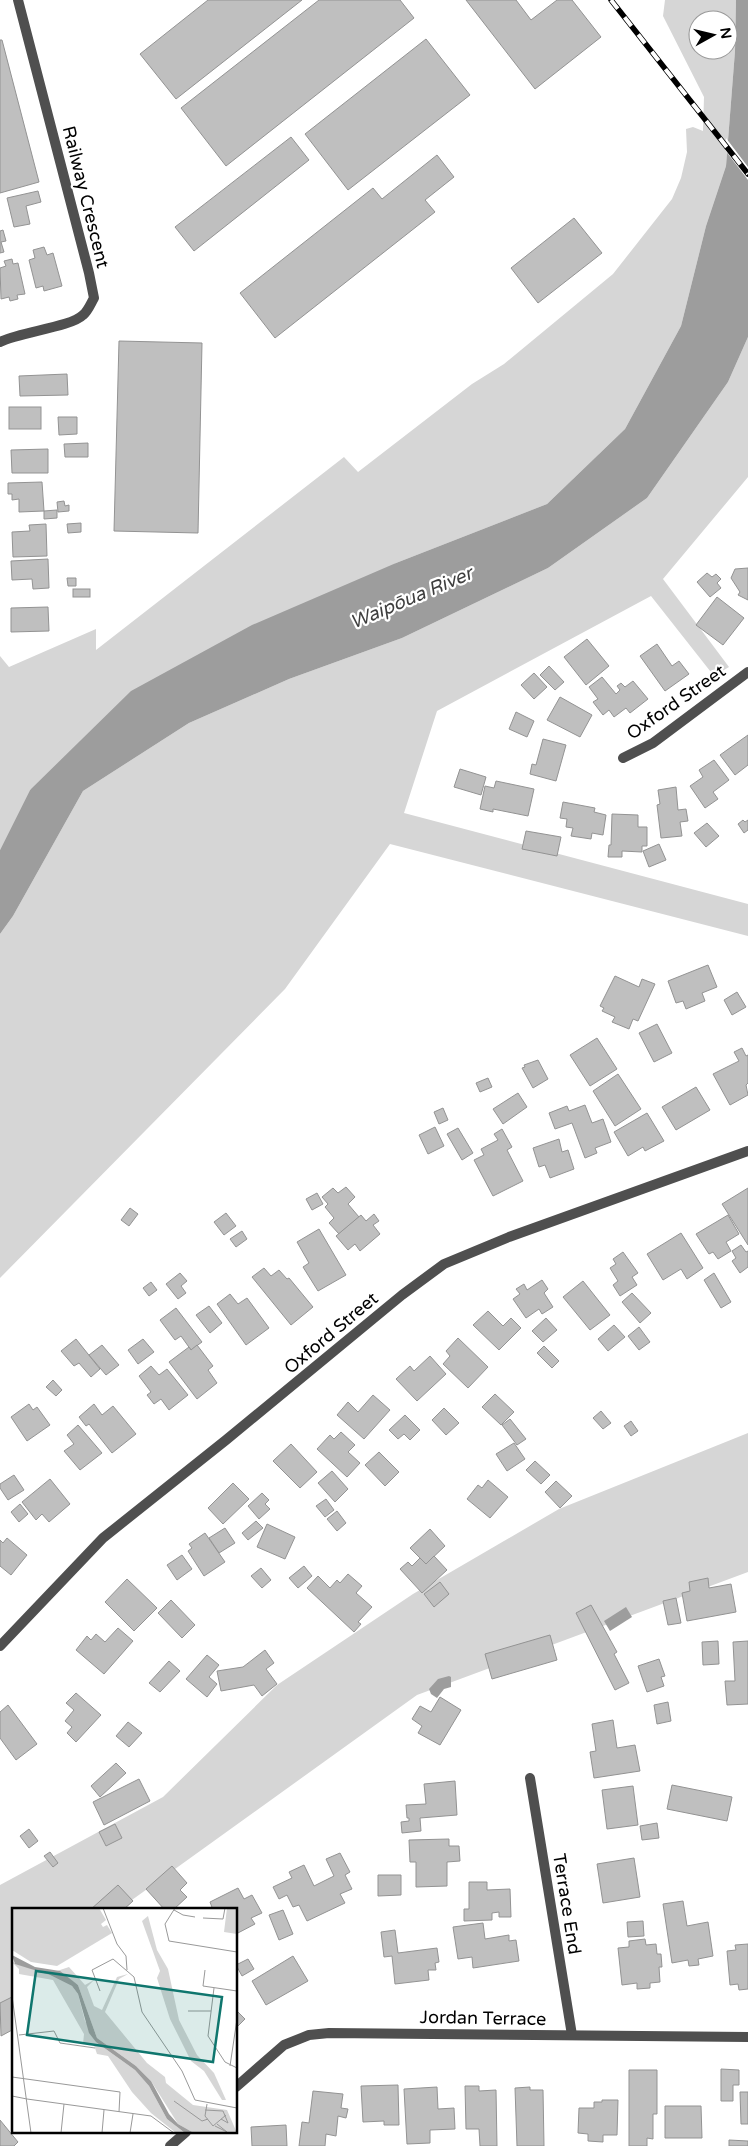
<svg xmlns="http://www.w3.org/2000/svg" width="748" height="2146" viewBox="0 0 748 2146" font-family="'Varela Round',sans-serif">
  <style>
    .green { fill: #d6d6d6; fill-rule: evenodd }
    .water { fill: #9d9d9d }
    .pier { fill: #fff }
    .building { fill: #bfbfbf; stroke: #939393 }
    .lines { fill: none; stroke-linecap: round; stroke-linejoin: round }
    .street { stroke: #4f4f4f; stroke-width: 10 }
    .rail-casing { stroke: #000; stroke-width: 5.5 }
    .rail { stroke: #fff; stroke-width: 4; stroke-dasharray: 11; stroke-linecap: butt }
    .labels { text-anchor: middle; stroke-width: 4.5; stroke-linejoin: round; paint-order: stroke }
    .street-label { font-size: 18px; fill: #000; stroke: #fff }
    .water-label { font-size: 19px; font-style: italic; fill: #3e3e3e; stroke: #fff }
    .inset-road { fill: none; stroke: #999; stroke-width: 1 }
    .view { fill: #0f766e; fill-opacity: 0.15; stroke: #0f766e; stroke-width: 2.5 }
    .inset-edge { fill: none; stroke: #000; stroke-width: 2.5 }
  </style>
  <rect width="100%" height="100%" fill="#fff"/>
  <g class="green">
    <path d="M665,0H736L735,51L726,166L706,226L681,326L625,429L547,504L396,563L30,790L0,850V656L9,667L96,629V650L344,457L358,472L472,384L504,364L613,274L672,199L681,178L687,152L686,129L693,127L703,131L704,97L663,16ZM698,20H728V50H698Z"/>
    <polygon points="748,337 748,477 663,579 729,667 714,676 651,596 437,711 404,813 748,904 748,936 390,844 285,989 0,1278 0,934 13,916 83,791 189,723 289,679 402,638 548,568 647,498 728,382"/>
    <polygon points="748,1433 748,1572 417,1695 118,1910 14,1910 14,2003 0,2019 0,1885 163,1797 277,1685 413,1594 559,1509"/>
  </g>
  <g class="water">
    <polygon points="736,0 748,0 748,337 728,382 647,498 548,568 402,638 289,679 189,723 83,791 13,916 0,934 0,850 30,790 131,691 252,625 396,563 547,504 625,429 681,326 706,226 726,166 735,51"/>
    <polygon points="626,1607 632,1617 610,1631 604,1621"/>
    <polygon points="449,1676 451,1677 451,1687 444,1689 437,1698 431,1694 429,1689 438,1679"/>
  </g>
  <polygon class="pier" points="726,138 748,167 748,180 725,150"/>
  <g class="building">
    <polygon points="208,0 302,0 176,99 140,54"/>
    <polygon points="319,0 400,0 414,18 226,166 181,108"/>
    <polygon points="466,0 516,0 531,20 557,0 572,0 601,37 535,89"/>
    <polygon points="426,39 470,95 348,190 305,134"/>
    <polygon points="0,40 2,40 39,182 0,193"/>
    <polygon points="291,137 309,160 194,251 175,227"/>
    <polygon points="437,155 454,177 425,200 435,212 275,338 240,293 373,188 382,199"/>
    <polygon points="38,191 41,202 26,206 30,224 14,227 7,198"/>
    <polygon points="574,218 602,253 538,303 511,268"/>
    <polygon points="3,230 6,241 1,242 4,252 0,253 0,231"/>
    <polygon points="44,247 47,255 53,253 62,286 44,291 43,286 36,288 29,260 35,258 33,250"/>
    <polygon points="12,259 13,264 18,263 25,294 17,295 18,299 10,301 9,297 1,299 0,268 6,266 4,261"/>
    <polygon points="119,341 202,343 198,533 114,531"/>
    <polygon points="67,374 68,395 20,396 19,376"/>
    <rect x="9" y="407" width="32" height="22"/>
    <polygon points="58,417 77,417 77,434 59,435"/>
    <polygon points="88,443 88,457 65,457 64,444"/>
    <polygon points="48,449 48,473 12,473 11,450"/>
    <polygon points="42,482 44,511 19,512 19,499 12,500 12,494 8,494 8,483"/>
    <polygon points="64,501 65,506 69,505 69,511 58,512 57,502"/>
    <polygon points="57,510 57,518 44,519 44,511"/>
    <polygon points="81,523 81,532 68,533 67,524"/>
    <polygon points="46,524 47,556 13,557 12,532 30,531 29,525"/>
    <polygon points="48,559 49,588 33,589 32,579 12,580 11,561"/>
    <polygon points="748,568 748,600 738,595 740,592 731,578 735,569"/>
    <polygon points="707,573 712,577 716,574 721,579 717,583 721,588 710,597 697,582"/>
    <polygon points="67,578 76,578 76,586 68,586"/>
    <rect x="73" y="589" width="17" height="8"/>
    <polygon points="717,597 744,618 723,645 696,625"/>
    <polygon points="48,607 49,631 11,632 11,608"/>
    <polygon points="587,639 609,666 586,685 564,657"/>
    <polygon points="657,644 672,666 679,661 689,674 665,691 640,656"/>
    <polygon points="549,666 564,682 555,690 540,675"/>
    <polygon points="534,673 547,687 534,699 521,685"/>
    <polygon points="602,677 616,694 620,690 617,686 621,683 625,687 633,681 648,699 630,713 626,708 614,717 609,710 603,715 593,702 598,699 589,687"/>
    <polygon points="560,697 592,715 580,737 547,720"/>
    <polygon points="516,712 534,721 527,737 509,729"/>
    <polygon points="748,735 748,765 735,775 720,755"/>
    <polygon points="543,739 566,745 556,781 530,774 532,764 536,765"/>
    <polygon points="714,760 729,780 713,792 718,799 705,808 690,786 703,777 699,770"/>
    <polygon points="460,769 486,777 481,795 454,787"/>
    <polygon points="496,781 534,789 528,816 493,809 493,812 480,809 485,786 494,788"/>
    <polygon points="676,787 678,810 686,809 688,821 680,822 682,836 661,838 657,805 660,804 658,790"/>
    <polygon points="563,802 595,808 594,812 606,815 603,835 592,833 591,839 571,836 573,828 566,827 567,819 560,818"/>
    <polygon points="612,814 638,815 638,827 647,827 647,846 642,846 642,852 622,851 622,857 608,857 609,845 611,845"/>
    <polygon points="743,820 745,822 748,820 748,830 744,833 738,824"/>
    <polygon points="707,823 719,836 706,847 694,833"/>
    <polygon points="526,831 561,837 557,856 522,849"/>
    <polygon points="659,844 666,860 649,867 643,851"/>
    <polygon points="708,965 717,987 702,993 705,1001 686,1009 683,1001 676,1003 668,981"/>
    <polygon points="615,976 639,987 642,979 655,984 638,1021 633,1019 629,1029 612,1022 615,1017 602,1011 604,1008 600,1006"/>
    <polygon points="737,992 746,1007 732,1015 724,1000"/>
    <polygon points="657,1024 672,1053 654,1062 639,1033"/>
    <polygon points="597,1038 617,1069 590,1086 570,1055"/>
    <polygon points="742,1048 746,1056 748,1055 748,1083 746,1085 748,1095 730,1105 713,1074 739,1061 734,1052"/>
    <polygon points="538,1060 548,1079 533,1088 522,1068 525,1067 524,1065"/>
    <polygon points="618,1074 641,1109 615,1126 593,1091"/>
    <polygon points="488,1078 492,1087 480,1092 476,1083"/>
    <polygon points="696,1087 710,1110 676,1130 662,1107"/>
    <polygon points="518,1093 527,1107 503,1124 493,1109"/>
    <polygon points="585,1105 592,1123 603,1119 611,1142 595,1148 597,1153 585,1158 572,1123 555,1129 549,1113 567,1106 569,1111"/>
    <polygon points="443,1108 448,1120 439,1124 434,1112"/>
    <polygon points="647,1113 664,1141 645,1151 643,1147 628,1156 614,1132"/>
    <polygon points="435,1127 444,1146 428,1154 419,1135"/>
    <polygon points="458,1128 473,1153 462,1160 447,1134"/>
    <polygon points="502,1129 512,1147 507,1150 523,1181 493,1196 474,1160 484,1155 481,1149 498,1140 494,1134"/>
    <polygon points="559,1139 562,1152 568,1150 574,1169 550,1178 545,1165 539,1167 533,1148"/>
    <polygon points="346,1187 355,1197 348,1204 359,1217 339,1234 329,1223 334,1218 325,1207 328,1204 322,1197 333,1188 338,1193"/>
    <polygon points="748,1188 748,1245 722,1204"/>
    <polygon points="317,1193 323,1204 312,1210 306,1199"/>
    <polygon points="130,1208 138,1214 129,1226 121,1220"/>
    <polygon points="226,1213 236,1226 224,1235 214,1222"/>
    <polygon points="374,1214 379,1221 373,1225 380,1234 360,1251 355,1244 348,1250 336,1236 361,1215 366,1221"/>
    <polygon points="728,1215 739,1234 726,1242 731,1251 718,1259 713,1252 709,1254 696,1234"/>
    <polygon points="319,1229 346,1275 318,1291 303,1267 309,1263 297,1242"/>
    <polygon points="242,1231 247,1239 236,1247 230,1239"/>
    <polygon points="681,1233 703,1268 687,1279 681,1269 663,1280 647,1254"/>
    <polygon points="741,1245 746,1252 748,1251 748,1267 740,1273 732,1261 736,1258 732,1251"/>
    <polygon points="623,1252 638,1273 632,1277 637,1285 620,1296 613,1285 618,1281 610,1268 616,1264 613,1259"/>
    <polygon points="264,1268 271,1276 279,1270 287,1279 289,1278 313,1307 291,1325 252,1277"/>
    <polygon points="180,1273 187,1281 181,1286 186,1293 178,1299 166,1284"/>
    <polygon points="714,1273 731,1302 721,1308 704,1280"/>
    <polygon points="542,1280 548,1289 544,1293 553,1307 542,1314 539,1309 526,1318 513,1299 520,1294 516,1289 524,1284 527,1290"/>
    <polygon points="583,1281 610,1315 590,1330 563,1297"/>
    <polygon points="151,1282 157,1290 149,1296 143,1288"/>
    <polygon points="632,1293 651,1313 640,1323 622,1302"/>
    <polygon points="230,1294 238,1304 247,1298 269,1328 246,1345 217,1304"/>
    <polygon points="209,1306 222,1323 210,1333 196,1315"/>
    <polygon points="176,1308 202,1342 191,1350 181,1336 175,1340 160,1320"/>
    <polygon points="488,1311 503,1326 511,1318 521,1328 499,1350 473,1325"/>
    <polygon points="546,1318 557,1330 543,1342 532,1331"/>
    <polygon points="614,1325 625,1337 608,1351 598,1339"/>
    <polygon points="639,1327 650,1342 639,1350 628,1336"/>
    <polygon points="458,1338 488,1367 468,1388 443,1364 450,1356 446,1351"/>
    <polygon points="76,1339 100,1369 91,1377 79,1363 74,1366 61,1351"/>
    <polygon points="143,1339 154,1352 138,1364 128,1350"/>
    <polygon points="102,1345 119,1365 106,1375 89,1355"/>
    <polygon points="197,1345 213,1366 208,1370 217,1383 197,1399 169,1362 189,1347 191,1350"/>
    <polygon points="544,1346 559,1361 552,1368 537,1353"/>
    <polygon points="430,1356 446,1374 417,1401 396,1379 410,1366 414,1371"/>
    <polygon points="151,1366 159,1375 167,1369 188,1395 169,1410 161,1399 154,1404 147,1395 151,1392 139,1376"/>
    <polygon points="53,1380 62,1390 56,1396 46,1387"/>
    <polygon points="495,1394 514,1412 501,1425 482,1407"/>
    <polygon points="373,1395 390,1410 364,1439 337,1415 348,1402 358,1412"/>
    <polygon points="29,1404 33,1410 37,1407 50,1425 27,1441 11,1417"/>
    <polygon points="94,1404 102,1415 113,1406 136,1434 112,1453 89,1424 86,1426 79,1417"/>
    <polygon points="444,1408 459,1423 446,1435 432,1420"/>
    <polygon points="601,1411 611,1423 603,1429 593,1418"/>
    <polygon points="405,1415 420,1430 410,1440 404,1434 398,1439 389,1430"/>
    <polygon points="510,1419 526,1439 517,1445 502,1425"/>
    <polygon points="631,1421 638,1431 631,1436 624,1426"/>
    <polygon points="78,1425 102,1453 80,1470 64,1451 74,1444 67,1435"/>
    <polygon points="341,1432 355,1445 348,1452 360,1463 347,1477 317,1449 330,1435 334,1439"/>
    <polygon points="514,1443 525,1459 507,1471 496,1454"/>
    <polygon points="291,1444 317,1472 300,1488 273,1461"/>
    <polygon points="379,1452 399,1472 385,1486 365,1465"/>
    <polygon points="535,1461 550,1475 541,1484 526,1470"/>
    <polygon points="332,1471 348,1489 335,1502 318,1483"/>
    <polygon points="14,1475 24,1490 8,1500 0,1488 0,1484"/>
    <polygon points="50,1479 70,1504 49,1522 42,1514 36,1520 22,1502"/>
    <polygon points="488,1480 508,1497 490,1518 467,1499 478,1485 482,1488"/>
    <polygon points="556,1481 572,1496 560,1508 545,1492"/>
    <polygon points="233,1483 249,1499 223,1524 208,1508"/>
    <polygon points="262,1493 269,1500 265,1504 270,1509 259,1519 248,1506"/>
    <polygon points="326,1499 334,1510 325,1517 316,1506"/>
    <polygon points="20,1504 28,1514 19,1522 11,1512"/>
    <polygon points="337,1511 346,1523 337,1531 327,1519"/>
    <polygon points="256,1521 263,1528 248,1540 242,1533"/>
    <polygon points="267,1524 295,1537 285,1559 257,1547"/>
    <polygon points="225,1528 235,1543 219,1553 209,1538"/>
    <polygon points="430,1529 445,1546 426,1564 410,1548"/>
    <polygon points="205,1533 225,1562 204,1576 188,1551 192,1548 189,1544"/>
    <polygon points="7,1538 27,1555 11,1575 0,1566 0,1540 3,1543"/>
    <polygon points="182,1555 192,1569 177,1580 167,1565"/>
    <polygon points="434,1556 447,1570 422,1593 400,1569 408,1562 412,1566 420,1558 426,1564"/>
    <polygon points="304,1566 312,1576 298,1588 289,1578"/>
    <polygon points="261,1568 271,1580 262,1588 251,1576"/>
    <polygon points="348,1574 362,1586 356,1593 372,1607 358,1622 361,1624 354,1632 307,1588 318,1576 330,1588 337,1580 340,1583"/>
    <polygon points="708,1578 709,1588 731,1584 736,1612 687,1621 682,1593 690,1591 689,1582"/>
    <polygon points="127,1579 157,1608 134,1631 105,1602"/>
    <polygon points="440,1582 449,1594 434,1607 424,1594"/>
    <polygon points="676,1598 681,1623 668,1625 663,1601"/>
    <polygon points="171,1600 195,1625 182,1638 158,1613"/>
    <polygon points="591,1605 617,1652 614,1654 629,1683 615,1690 576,1613"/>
    <polygon points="118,1628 133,1641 104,1674 76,1650 87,1636 91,1640 96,1634 105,1642"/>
    <polygon points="550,1635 557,1660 492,1679 485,1654"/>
    <polygon points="718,1641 719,1664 703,1665 702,1642"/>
    <polygon points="748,1641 748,1704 727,1705 725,1681 735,1681 733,1642"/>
    <polygon points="265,1650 274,1663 266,1669 277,1684 262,1696 254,1685 221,1691 217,1671 243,1667"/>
    <polygon points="207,1655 219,1665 209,1677 217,1684 207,1697 186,1679"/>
    <polygon points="659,1659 665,1676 661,1677 664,1686 647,1692 638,1666"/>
    <polygon points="169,1661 180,1671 160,1692 149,1683"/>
    <polygon points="76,1693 101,1715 76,1742 67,1733 72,1727 65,1721 74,1710 66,1703"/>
    <polygon points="440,1697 461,1710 440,1745 418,1733 422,1726 412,1719 420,1706 431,1712"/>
    <polygon points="668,1702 671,1721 657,1724 654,1705"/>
    <polygon points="8,1705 37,1744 16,1760 0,1738 0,1712"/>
    <polygon points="613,1720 617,1748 635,1745 640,1771 594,1778 590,1752 596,1751 592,1724"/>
    <polygon points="128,1722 142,1733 129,1747 116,1736"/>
    <polygon points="116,1763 126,1773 100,1797 91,1786"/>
    <polygon points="139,1779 150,1801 104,1825 93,1802"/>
    <polygon points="455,1781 457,1815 420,1818 421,1831 402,1833 401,1822 409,1821 409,1818 407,1818 406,1805 426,1804 424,1784"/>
    <polygon points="672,1785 732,1797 727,1821 667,1809"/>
    <polygon points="633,1786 638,1825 607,1829 602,1790"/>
    <polygon points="657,1823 659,1838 642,1840 640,1826"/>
    <polygon points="115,1824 122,1838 106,1846 99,1832"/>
    <polygon points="29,1829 38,1841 29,1848 20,1836"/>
    <polygon points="449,1839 449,1846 459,1846 460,1861 447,1862 447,1886 416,1887 416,1862 410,1862 409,1840"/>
    <polygon points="50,1852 58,1863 53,1867 44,1856"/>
    <polygon points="340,1853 350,1872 345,1875 352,1889 340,1894 345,1903 307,1921 299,1905 293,1907 287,1895 279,1899 273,1887 292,1878 289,1872 304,1865 314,1886 334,1876 326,1859"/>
    <polygon points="634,1858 640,1897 603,1903 597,1864"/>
    <polygon points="172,1866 187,1883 180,1890 187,1897 173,1910 165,1910 146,1889"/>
    <polygon points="378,1875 401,1875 401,1895 378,1896"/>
    <polygon points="469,1882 487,1882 487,1890 510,1889 511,1917 499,1917 499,1912 492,1913 492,1920 464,1921 464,1909 469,1909"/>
    <polygon points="118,1885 133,1901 123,1910 90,1910"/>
    <polygon points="238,1888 244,1899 252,1895 262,1913 251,1918 255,1924 236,1934 236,1910 213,1910 210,1902"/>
    <polygon points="683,1901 687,1926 708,1922 713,1956 698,1959 699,1965 689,1966 688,1960 672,1963 663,1904"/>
    <polygon points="283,1910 293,1934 279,1940 269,1915"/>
    <polygon points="643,1921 644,1936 628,1937 627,1922"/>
    <polygon points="483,1923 485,1939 509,1935 509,1941 516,1940 519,1961 473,1968 472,1957 458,1959 453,1927"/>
    <polygon points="395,1930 398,1953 437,1948 439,1962 435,1963 436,1970 428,1970 429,1980 395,1984 392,1956 384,1957 381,1932"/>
    <polygon points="645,1939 646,1945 656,1944 657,1954 661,1954 662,1967 659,1967 660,1982 650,1983 650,1988 637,1989 637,1983 622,1985 618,1948 629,1947 629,1941"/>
    <polygon points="748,1944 748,1989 739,1990 738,1984 730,1985 727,1951 736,1950 735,1945"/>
    <polygon points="293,1956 308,1981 266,2005 252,1981"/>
    <polygon points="248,1959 254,1969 242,1976 236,1965"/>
    <polygon points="14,1996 14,2029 1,2036 0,2003"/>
    <polygon points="236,2010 245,2019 236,2028"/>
    <polygon points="721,2069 739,2070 739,2085 733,2085 733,2101 721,2101"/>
    <polygon points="629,2070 657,2070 657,2114 653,2114 653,2139 647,2138 647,2146 629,2146"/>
    <polygon points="398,2085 399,2125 384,2125 384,2121 363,2122 361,2086"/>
    <polygon points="465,2086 479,2086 479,2091 496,2090 497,2146 480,2146 479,2129 466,2129"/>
    <polygon points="437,2087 438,2109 454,2108 455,2129 430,2130 430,2143 407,2144 404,2089"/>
    <polygon points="530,2087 530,2090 543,2090 544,2146 517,2146 515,2088"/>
    <polygon points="313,2091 343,2094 341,2108 348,2109 346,2118 338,2116 336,2136 326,2134 325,2146 299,2146 302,2122 309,2123"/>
    <polygon points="740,2092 748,2092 748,2124 741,2124"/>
    <polygon points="602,2100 618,2100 617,2135 603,2135 603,2142 588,2141 588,2134 578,2133 579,2108 594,2108 594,2102 602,2102"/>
    <polygon points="665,2106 701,2106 702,2138 665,2138"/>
    <polygon points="0,2120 18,2142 14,2146 0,2146"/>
    <polygon points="286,2125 287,2146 252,2146 251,2127"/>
    <polygon points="729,2140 748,2141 748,2146 729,2146"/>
  </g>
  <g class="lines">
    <g class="street">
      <path d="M0,342C20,332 71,327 83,315C88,311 91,303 94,298L89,273L18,0"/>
      <polyline points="623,758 653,743 748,672"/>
      <polyline points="0,1646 103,1538 226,1440 402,1295 444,1264 509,1237 748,1151"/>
      <polyline points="530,1778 572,2035"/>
      <polyline points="236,2087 284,2045 309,2035 329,2033 748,2037"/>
      <polyline points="170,2146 186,2132"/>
    </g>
    <g class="rail-casing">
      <polyline id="rail" points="611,0 748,174"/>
    </g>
    <use href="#rail" class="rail"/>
  </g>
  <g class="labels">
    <g class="street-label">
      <text transform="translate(86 197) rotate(76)" y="6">Railway Crescent</text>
      <text transform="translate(676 702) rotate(-35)" y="6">Oxford Street</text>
      <text transform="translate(331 1333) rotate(-40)" y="6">Oxford Street</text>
      <text transform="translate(567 1904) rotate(81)" y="6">Terrace End</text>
      <text transform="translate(483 2018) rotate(1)" y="6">Jordan Terrace</text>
    </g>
    <g class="water-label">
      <text transform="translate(411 597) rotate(-23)" y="7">Waipōua River</text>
    </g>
  </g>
  <g transform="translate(12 1908)">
    <rect width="225" height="225" fill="#fff"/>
    <path d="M0,0H87L94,12L89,16L91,19L95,17L100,25L45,58L19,54L0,42ZM215,0L225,1V26L212,24ZM136,8L145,42L156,61L167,112L185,147L202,165L214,192H210L192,163L179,153L158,111L145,70L148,63L130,13ZM0,54L38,67L60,78L66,86L73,113L91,139L123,162L137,178L155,211L173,225H164L139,205L120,184L96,148L85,146L82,137L71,136L72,126L41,72L7,66V61ZM57,59L73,77L82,72L75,79L82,98L90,102L105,69L116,66L107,71L93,104L135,155L153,169L154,175L181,197L215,202L225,225H182L166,216L139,173L124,158L85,130L66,77L45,63Z" fill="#d6d6d6"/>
    <path d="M0,47L23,59L48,63L66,77L85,130L124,158L139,173L157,206L166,216L182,225H173L155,211L137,178L123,162L84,134L77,125L66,86L60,78L38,67L3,56Z" fill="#9d9d9d"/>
    <path class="inset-road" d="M91,0L105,36L114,48L115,62M163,0L153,16L157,33L225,44M162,2L171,7L183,9M191,10L211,11L213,0M193,62L191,78L225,83M202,80L196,128L213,154L225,160M88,83L80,62L101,51L122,69L130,104L170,163L183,192L225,200M0,88L19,225M176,103H199M7,127L42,123L48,135L83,140M218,158L225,111M0,169L108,184L107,204M0,188L15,191M15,191L139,208L162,225M162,193L190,213L196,211M195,196L193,208L201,218L214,207M193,202L211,203L216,215L209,211M203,218L215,224L205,216M49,225L52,196M90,225L92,202M118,225L121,206"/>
    <path class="view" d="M24,63L210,89L201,154L15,127Z"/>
    <rect width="225" height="225" class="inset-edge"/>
  </g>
  <g transform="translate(713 35) rotate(82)"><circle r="24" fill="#ffffff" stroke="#999999"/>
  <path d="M0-4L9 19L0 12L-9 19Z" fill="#000000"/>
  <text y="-8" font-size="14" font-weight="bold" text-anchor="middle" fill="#000000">N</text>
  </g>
</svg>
